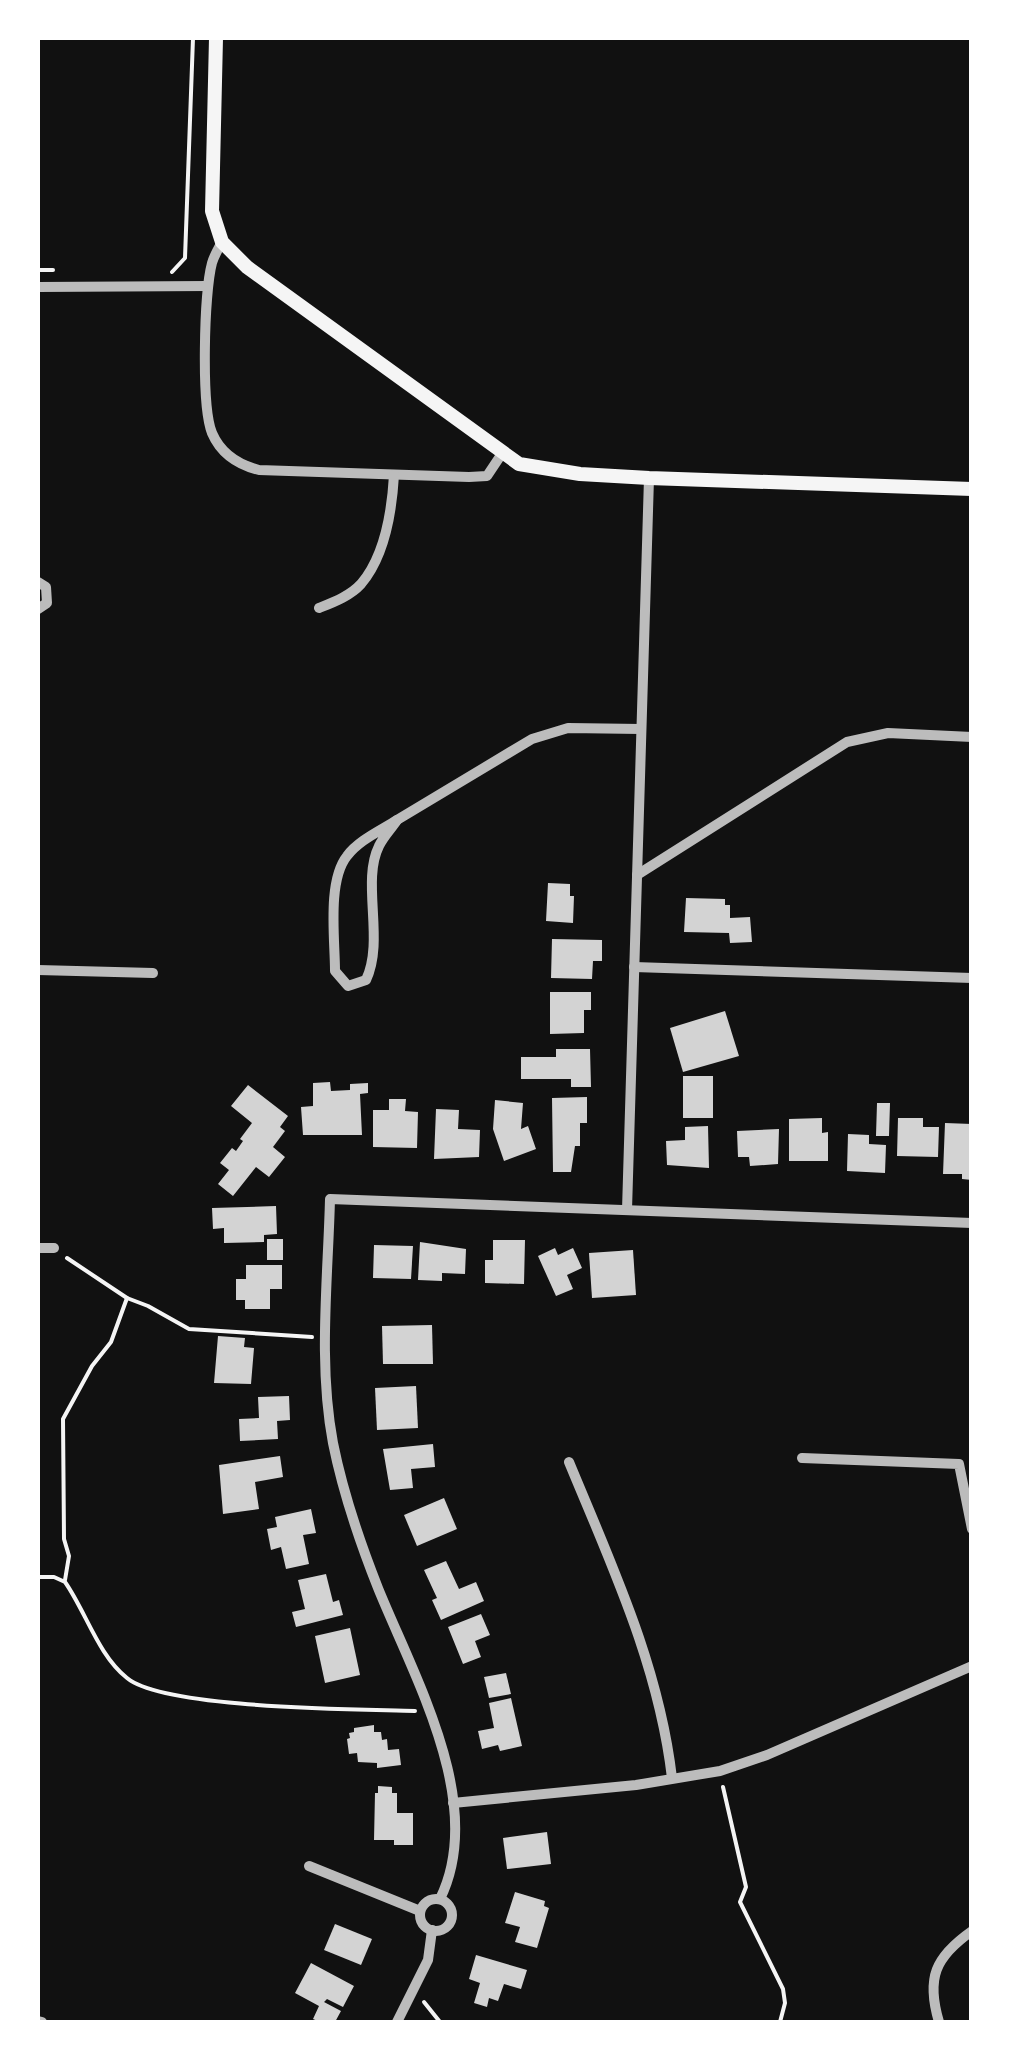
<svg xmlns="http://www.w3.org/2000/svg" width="1009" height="2060" viewBox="0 0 1009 2060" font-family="'Fira Sans',sans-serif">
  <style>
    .building { fill: #d3d3d3 }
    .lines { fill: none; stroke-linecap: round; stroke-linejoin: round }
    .path { stroke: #f5f5f5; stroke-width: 4 }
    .minor { stroke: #bcbcbc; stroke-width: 10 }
    .secondary { stroke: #f5f5f5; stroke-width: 14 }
  </style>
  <rect width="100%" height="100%" fill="#111"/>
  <g class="building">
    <polygon points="548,883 570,884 570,896 574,896 573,923 546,921"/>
    <polygon points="686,898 725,899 725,905 730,905 730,918 750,917 752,942 730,943 729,933 684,932"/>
    <polygon points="552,939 602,940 602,961 593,961 592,979 551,978"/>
    <polygon points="550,992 591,992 591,1010 584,1010 584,1033 550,1034"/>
    <polygon points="725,1011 739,1056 683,1072 670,1028"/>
    <polygon points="556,1049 590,1049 591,1087 571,1087 571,1079 521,1079 521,1057 556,1057"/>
    <rect x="683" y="1076" width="30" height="42"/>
    <polygon points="330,1082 331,1091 350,1090 350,1084 368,1083 368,1093 360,1094 362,1135 303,1135 301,1107 313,1106 313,1083"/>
    <polygon points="248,1085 288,1116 280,1127 285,1131 273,1147 285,1157 269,1177 256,1167 233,1196 218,1184 229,1170 220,1163 232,1148 236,1151 243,1141 240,1139 252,1123 231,1106"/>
    <polygon points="587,1097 587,1123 580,1123 580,1146 575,1146 571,1172 553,1172 552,1098"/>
    <polygon points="389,1099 406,1099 405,1111 418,1112 417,1148 373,1147 373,1110 389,1110"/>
    <polygon points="495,1100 523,1103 521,1129 528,1126 536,1149 504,1161 493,1129"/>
    <polygon points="877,1103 890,1103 889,1136 876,1136"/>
    <polygon points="436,1109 459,1110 458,1129 480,1130 479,1157 434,1159"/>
    <polygon points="822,1118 822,1133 828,1132 828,1161 789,1161 789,1119"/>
    <polygon points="898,1118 923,1118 923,1127 939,1127 938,1157 897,1156"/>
    <polygon points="945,1123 972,1124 972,1180 962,1179 962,1174 943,1174"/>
    <polygon points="708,1126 709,1168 667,1165 666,1141 685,1140 685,1127"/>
    <polygon points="779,1129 778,1164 750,1166 749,1157 738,1157 737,1131"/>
    <polygon points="848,1134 869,1135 869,1144 886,1145 885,1173 847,1171"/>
    <polygon points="276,1206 277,1234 264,1235 264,1242 224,1243 224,1228 213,1229 212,1208"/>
    <rect x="267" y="1239" width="16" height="21"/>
    <polygon points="493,1240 525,1240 524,1284 485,1283 485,1260 493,1260"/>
    <polygon points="420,1242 466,1249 465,1274 442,1273 442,1281 418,1280"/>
    <polygon points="374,1245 413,1246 411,1279 373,1278"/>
    <polygon points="555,1248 558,1255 573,1248 582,1268 567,1275 573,1289 556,1296 538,1256"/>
    <polygon points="633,1250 636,1295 592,1298 589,1253"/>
    <polygon points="246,1265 282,1265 282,1289 270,1289 270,1309 245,1309 245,1300 236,1300 236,1279 246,1279"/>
    <polygon points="432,1325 433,1364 383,1364 382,1326"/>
    <polygon points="218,1336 245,1338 244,1347 254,1348 251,1384 214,1383"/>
    <polygon points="416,1386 418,1428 377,1430 375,1388"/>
    <polygon points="289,1396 290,1420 277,1421 278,1439 240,1441 239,1419 259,1418 258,1397"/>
    <polygon points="433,1444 435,1467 411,1469 413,1488 390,1490 383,1449"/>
    <polygon points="280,1456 283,1477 255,1482 259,1509 223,1514 219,1465"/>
    <polygon points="444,1498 457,1529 417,1546 404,1515"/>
    <polygon points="311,1509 316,1533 303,1535 309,1564 286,1569 281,1547 271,1550 267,1529 277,1527 275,1517"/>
    <polygon points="446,1561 459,1589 476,1582 484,1601 441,1620 432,1600 437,1598 424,1570"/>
    <polygon points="326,1574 333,1602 339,1600 343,1615 296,1627 292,1612 305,1609 298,1580"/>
    <polygon points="481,1614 490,1635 475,1641 481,1657 463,1664 448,1627"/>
    <polygon points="350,1628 360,1675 325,1683 315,1636"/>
    <polygon points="506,1673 511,1694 489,1698 484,1677"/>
    <polygon points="511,1698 522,1746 500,1751 498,1745 482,1749 478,1731 494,1728 489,1703"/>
    <polygon points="374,1725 374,1732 381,1732 382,1740 387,1739 388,1750 399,1749 401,1765 377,1768 377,1763 358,1762 357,1753 349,1754 347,1739 350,1738 349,1733 354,1732 354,1728"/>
    <polygon points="378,1786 392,1787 392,1793 397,1793 397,1813 413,1813 413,1845 394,1845 394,1840 374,1840 375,1793 378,1793"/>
    <polygon points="547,1832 551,1864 507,1869 503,1838"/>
    <polygon points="515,1892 545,1901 544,1906 549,1908 537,1948 515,1942 520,1927 505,1923"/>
    <polygon points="335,1924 372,1939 361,1965 324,1950"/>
    <polygon points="476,1955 527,1970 521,1989 504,1984 498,2001 489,1998 487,2007 474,2003 480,1983 469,1979"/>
    <polygon points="311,1963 354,1986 343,2007 327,1999 324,2002 341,2011 335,2022 320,2022 313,2019 319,2006 295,1993"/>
  </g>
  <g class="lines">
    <g class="path">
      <polyline points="38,270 53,270"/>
      <polyline points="172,272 185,258 193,38"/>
      <polyline points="67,1258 127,1298 148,1306 189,1329 312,1337"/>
      <path d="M38,1577H54L65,1582C86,1612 98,1655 127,1678C164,1709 359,1709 415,1711"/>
      <polyline points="65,1580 69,1556 64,1539 63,1419 92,1366 111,1342 127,1298"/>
      <polyline points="723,1787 746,1887 740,1902 783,1989 785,2003 780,2022"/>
      <polyline points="424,2002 440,2022"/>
    </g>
    <g class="minor">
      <path d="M222,242C218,249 214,256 212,263C204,293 201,406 212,433C221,454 239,465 259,470L469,477L487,476L503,452"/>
      <polyline points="38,287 208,286"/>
      <polyline points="38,582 46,587 47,603 38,609"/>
      <path d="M319,608C334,602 350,596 361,584C385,556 392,510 394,475"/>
      <path d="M397,820C392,828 383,837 379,846C361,882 385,940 366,980L348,986L335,971C335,940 327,881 347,856C359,840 380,831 397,820Z"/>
      <polyline points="397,820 532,739 568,728 641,729"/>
      <polyline points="637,875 847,742 888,733 972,737"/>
      <polyline points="634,967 972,978"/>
      <polyline points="38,970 153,973"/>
      <polyline points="627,1210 649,478"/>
      <polyline points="38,1248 54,1248"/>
      <polyline points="802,1458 959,1464 972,1529"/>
      <path d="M569,1462C612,1566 659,1666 672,1778"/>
      <polyline points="453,1803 636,1785 720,1771 767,1755 972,1666"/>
      <polyline points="309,1866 420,1911"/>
      <path d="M440,1899C487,1804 414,1677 378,1588C359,1540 343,1493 333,1443C318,1364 328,1279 330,1199L972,1223"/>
      <circle cx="436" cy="1915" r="16"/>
      <polyline points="38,2021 42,2022"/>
      <polyline points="397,2022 428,1960 432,1930"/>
      <path d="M939,2022C926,1978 935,1957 972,1931"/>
    </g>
    <polyline class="secondary" points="216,38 212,211 222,242 247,267 519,464 580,474 649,478 972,489"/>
  </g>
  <rect width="1009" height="2060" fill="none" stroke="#ffffff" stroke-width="80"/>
</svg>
